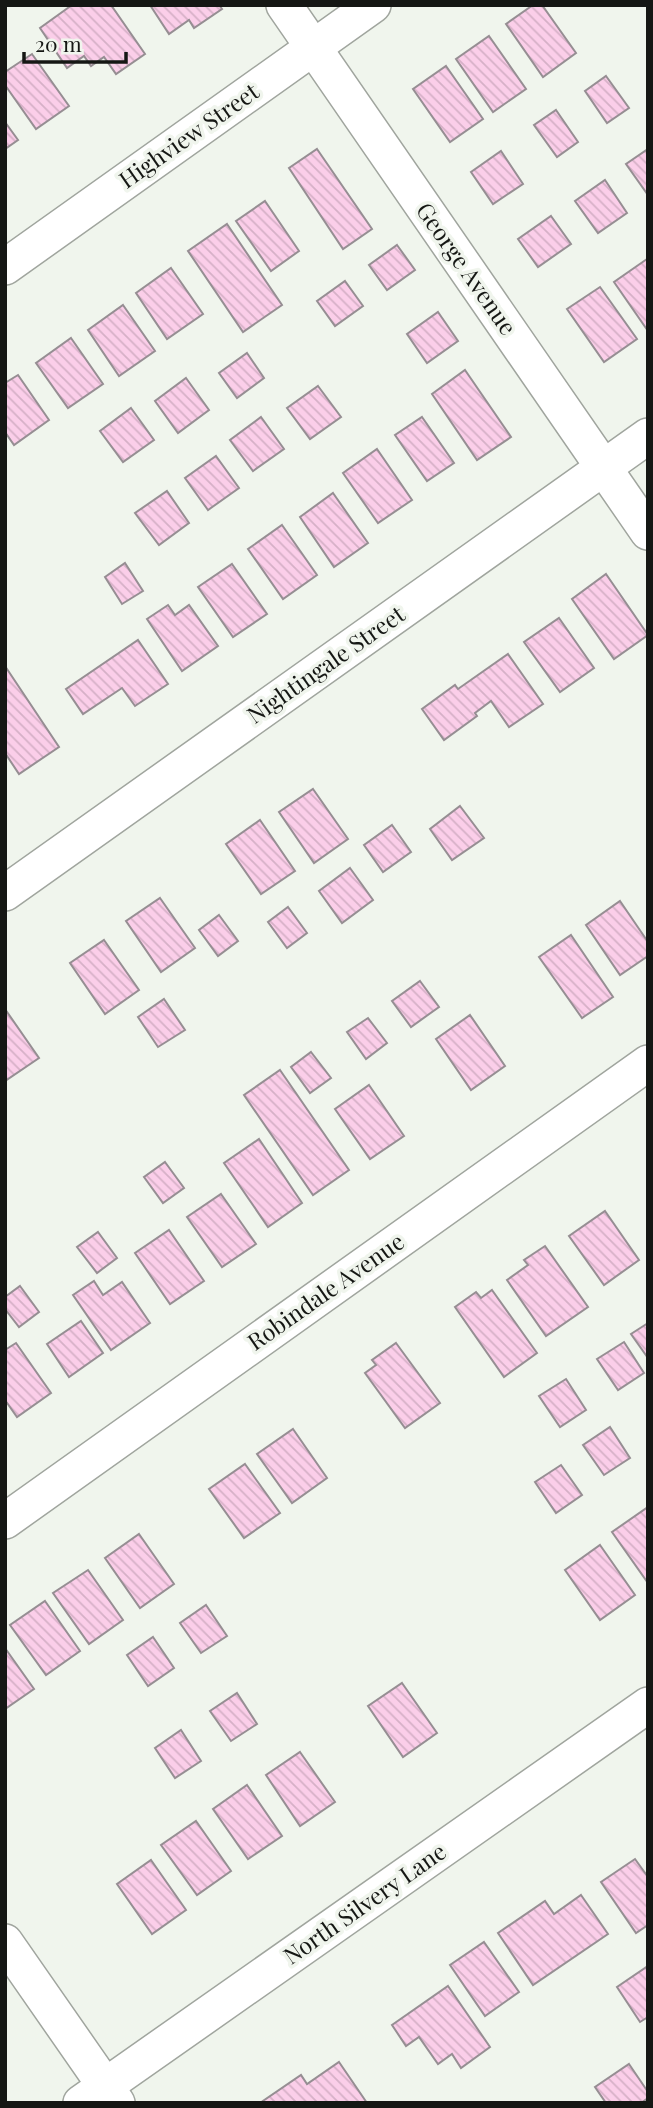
<svg xmlns="http://www.w3.org/2000/svg" width="653" height="2108" viewBox="0 0 653 2108" font-family="'Playfair Display',serif">
  <style>
    .building { fill: url(#building-back-hatch); stroke: #968e93; stroke-width: 2 }
    .lines { fill: none; stroke-linecap: round; stroke-linejoin: round }
    .minor-casing { stroke: #a0a59e; stroke-width: 38 }
    .minor { stroke: #fff; stroke-width: 35 }
    .labels { text-anchor: middle; stroke-width: 7; stroke-linejoin: round; paint-order: stroke }
    .street-label { font-size: 23px; fill: #151714; stroke: #f0f5ed }
  </style>
  <defs>
    <pattern id="building-back-hatch" width="6" height="6" patternUnits="userSpaceOnUse" patternTransform="scale(1.75)"><rect width="6" height="6" fill="#fbcee9"/><path d="M-1 5l2 2M0 0l6 6M5-1l2 2" fill="none" stroke="#d6b0c7"/></pattern>
  </defs>
  <rect width="100%" height="100%" fill="#f0f5ed"/>
  <g class="building">
    <polygon points="72,5 111,5 145,54 116,74 104,57 91,66 84,56 67,68 40,28"/>
    <polygon points="150,5 219,5 222,9 194,28 189,20 169,34"/>
    <polygon points="533,5 542,5 576,53 543,77 506,24"/>
    <polygon points="489,36 526,89 493,112 456,59"/>
    <polygon points="32,54 69,106 36,129 5,85 5,72"/>
    <polygon points="446,66 483,119 450,142 413,89"/>
    <polygon points="606,76 629,108 607,123 585,91"/>
    <polygon points="556,110 578,142 557,157 534,125"/>
    <polygon points="5,122 18,140 5,149"/>
    <polygon points="317,149 372,229 343,249 289,168"/>
    <polygon points="648,149 648,195 626,164"/>
    <polygon points="501,151 523,184 493,204 471,172"/>
    <polygon points="605,180 627,213 598,233 575,201"/>
    <polygon points="265,201 299,251 271,271 236,221"/>
    <polygon points="551,216 571,244 538,267 518,239"/>
    <polygon points="227,224 282,305 243,332 188,251"/>
    <polygon points="397,245 415,270 387,290 369,265"/>
    <polygon points="647,259 648,260 648,331 614,282"/>
    <polygon points="171,268 203,314 167,339 136,293"/>
    <polygon points="345,281 363,306 335,326 317,301"/>
    <polygon points="600,287 637,339 604,362 567,309"/>
    <polygon points="123,305 155,351 119,376 88,330"/>
    <polygon points="438,312 458,341 427,363 407,334"/>
    <polygon points="71,338 103,384 68,408 36,363"/>
    <polygon points="247,353 264,378 237,398 219,373"/>
    <polygon points="465,370 511,437 477,460 432,394"/>
    <polygon points="18,375 49,420 14,445 5,432 5,383"/>
    <polygon points="186,378 209,410 178,433 155,401"/>
    <polygon points="318,386 341,417 310,439 287,408"/>
    <polygon points="131,408 154,440 123,462 100,431"/>
    <polygon points="261,417 284,449 253,471 230,440"/>
    <polygon points="422,417 454,463 427,481 395,435"/>
    <polygon points="377,449 412,500 378,523 343,473"/>
    <polygon points="216,456 239,488 208,510 185,478"/>
    <polygon points="167,491 189,523 159,545 135,513"/>
    <polygon points="333,493 368,543 334,567 300,517"/>
    <polygon points="282,525 317,575 283,599 248,549"/>
    <polygon points="125,563 143,591 122,604 105,577"/>
    <polygon points="232,564 267,614 233,637 198,587"/>
    <polygon points="606,574 648,635 614,659 572,599"/>
    <polygon points="168,605 175,615 189,605 218,646 182,671 147,619"/>
    <polygon points="559,618 594,668 560,692 524,642"/>
    <polygon points="138,640 168,684 135,706 122,688 83,714 66,689"/>
    <polygon points="508,654 543,704 509,727 491,701 475,713 477,716 444,740 422,709 455,685 458,689"/>
    <polygon points="5,666 59,747 19,774 5,753"/>
    <polygon points="313,789 348,839 314,863 279,812"/>
    <polygon points="460,806 484,838 452,860 430,829"/>
    <polygon points="260,820 295,871 261,894 226,844"/>
    <polygon points="392,825 411,852 383,872 364,845"/>
    <polygon points="350,868 373,900 342,923 319,891"/>
    <polygon points="160,898 195,948 161,972 126,921"/>
    <polygon points="620,901 648,942 648,956 620,975 586,925"/>
    <polygon points="288,907 307,933 287,948 268,922"/>
    <polygon points="219,915 238,941 218,956 199,930"/>
    <polygon points="571,935 613,997 582,1018 539,957"/>
    <polygon points="104,940 139,990 105,1014 70,963"/>
    <polygon points="420,981 439,1007 411,1027 392,1001"/>
    <polygon points="164,999 185,1030 158,1047 138,1017"/>
    <polygon points="5,1009 39,1058 5,1081"/>
    <polygon points="470,1015 505,1066 471,1090 436,1039"/>
    <polygon points="368,1018 387,1043 366,1059 347,1032"/>
    <polygon points="311,1052 331,1078 310,1093 291,1067"/>
    <polygon points="280,1070 349,1170 313,1195 244,1095"/>
    <polygon points="369,1085 404,1136 370,1159 335,1109"/>
    <polygon points="259,1139 302,1203 268,1227 224,1163"/>
    <polygon points="165,1162 184,1188 163,1203 144,1177"/>
    <polygon points="221,1194 256,1244 222,1267 187,1217"/>
    <polygon points="605,1211 639,1260 604,1285 569,1236"/>
    <polygon points="169,1230 204,1281 170,1304 135,1253"/>
    <polygon points="98,1232 117,1258 97,1273 77,1247"/>
    <polygon points="545,1246 588,1307 546,1336 507,1280 528,1265 524,1260"/>
    <polygon points="94,1281 103,1295 122,1282 150,1323 111,1350 73,1295"/>
    <polygon points="20,1286 39,1312 19,1327 5,1309 5,1297"/>
    <polygon points="492,1290 537,1353 504,1377 455,1307 476,1292 481,1298"/>
    <polygon points="81,1321 103,1353 69,1377 47,1344"/>
    <polygon points="648,1323 648,1358 631,1334"/>
    <polygon points="624,1342 644,1373 618,1390 597,1359"/>
    <polygon points="16,1343 51,1393 17,1417 5,1400 5,1350"/>
    <polygon points="396,1343 440,1403 405,1428 365,1373 376,1365 372,1360"/>
    <polygon points="566,1379 586,1410 560,1427 539,1396"/>
    <polygon points="610,1427 630,1458 604,1475 583,1445"/>
    <polygon points="293,1429 327,1478 292,1503 257,1454"/>
    <polygon points="245,1464 280,1513 244,1538 209,1489"/>
    <polygon points="561,1465 582,1495 556,1513 535,1482"/>
    <polygon points="648,1507 648,1583 612,1532"/>
    <polygon points="139,1534 174,1584 140,1608 105,1558"/>
    <polygon points="600,1545 635,1595 600,1620 565,1570"/>
    <polygon points="88,1570 123,1620 89,1644 53,1593"/>
    <polygon points="45,1601 80,1651 46,1675 10,1625"/>
    <polygon points="206,1605 227,1636 201,1653 180,1623"/>
    <polygon points="153,1637 174,1668 148,1686 127,1655"/>
    <polygon points="5,1648 34,1689 5,1709"/>
    <polygon points="402,1683 437,1733 403,1757 368,1706"/>
    <polygon points="237,1693 257,1724 231,1741 210,1711"/>
    <polygon points="181,1730 201,1761 175,1778 155,1748"/>
    <polygon points="300,1752 335,1802 300,1826 266,1775"/>
    <polygon points="247,1785 282,1836 248,1859 213,1809"/>
    <polygon points="196,1821 231,1871 197,1895 161,1845"/>
    <polygon points="635,1859 648,1877 648,1925 636,1933 601,1882"/>
    <polygon points="151,1860 186,1910 152,1934 117,1884"/>
    <polygon points="581,1895 608,1934 533,1985 498,1933 545,1901 554,1914"/>
    <polygon points="484,1942 519,1992 485,2016 450,1965"/>
    <polygon points="648,1966 648,2017 640,2022 617,1987"/>
    <polygon points="448,1986 490,2047 461,2068 452,2054 438,2064 419,2037 406,2046 392,2025"/>
    <polygon points="339,2062 367,2103 260,2103 301,2075 307,2084"/>
    <polygon points="629,2064 648,2092 648,2098 641,2103 606,2103 595,2087"/>
  </g>
  <g class="lines">
    <g class="minor-casing">
      <g id="minor">
        <polyline points="284,5 648,532"/>
        <polyline points="5,267 373,5"/>
        <polyline points="5,893 648,436"/>
        <polyline points="5,1521 648,1063"/>
        <polyline points="5,1942 117,2103"/>
        <polyline points="81,2103 648,1705"/>
      </g>
    </g>
    <use href="#minor" class="minor"/>
  </g>
  <g class="labels">
    <g class="street-label">
      <text transform="translate(189 136) rotate(-35)" y="8">Highview Street</text>
      <text transform="translate(466 269) rotate(55)" y="8">George Avenue</text>
      <text transform="translate(326 665) rotate(-35)" y="8">Nightingale Street</text>
      <text transform="translate(326 1292) rotate(-35)" y="8">Robindale Avenue</text>
      <text transform="translate(365 1904) rotate(-35)" y="8">North Silvery Lane</text>
    </g>
  </g>
  <rect width="653" height="2108" fill="none" stroke="#151714" stroke-width="14"/>
  <path d="M24 52v10h102v-10" fill="none" stroke="#151714" stroke-width="3.5"/>
  <text x="35" y="52" font-size="21" fill="#151714" stroke="#f0f5ed" stroke-width="5" paint-order="stroke">20 m</text>
</svg>
